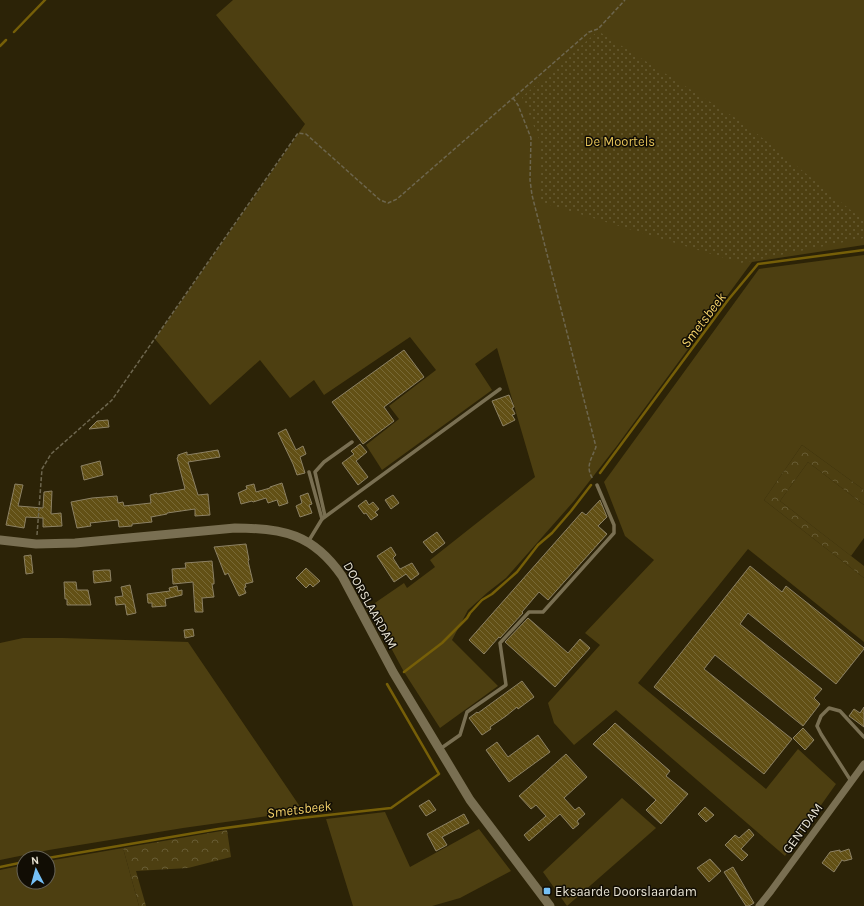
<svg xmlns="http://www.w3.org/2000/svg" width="864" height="906" viewBox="0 0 864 906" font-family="Karla,sans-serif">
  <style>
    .green { fill: #4d3f11 }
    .forest { fill: url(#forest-crowns) }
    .park { fill: url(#park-dots) }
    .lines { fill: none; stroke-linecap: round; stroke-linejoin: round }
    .stream { stroke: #765f08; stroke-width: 2.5 }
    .building { fill: url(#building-back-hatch); stroke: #8c8164 }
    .path { stroke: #6d664e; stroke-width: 1.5; stroke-dasharray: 4 2; stroke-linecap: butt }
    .service { stroke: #796f52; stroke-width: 3.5 }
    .minor { stroke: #796f52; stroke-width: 7 }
    .tertiary { stroke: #796f52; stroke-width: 9 }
    .poi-dot { fill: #75c0f6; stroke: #110d04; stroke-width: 1.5 }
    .labels { text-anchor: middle; stroke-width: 3; stroke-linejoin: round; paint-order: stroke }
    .park-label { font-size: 13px; fill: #e2c058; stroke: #110d04 }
    .street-label { font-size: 13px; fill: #e8e3d3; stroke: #110d04 }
    .poi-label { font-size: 13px; fill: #e8e3d3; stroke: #110d04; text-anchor: start }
    .water-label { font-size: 14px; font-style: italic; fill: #f2d069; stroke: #110d04 }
  </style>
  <defs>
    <pattern id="forest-crowns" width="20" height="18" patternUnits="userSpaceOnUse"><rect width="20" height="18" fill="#4d3f11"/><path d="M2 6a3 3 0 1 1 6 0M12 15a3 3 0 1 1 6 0" fill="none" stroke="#675b33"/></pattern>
    <pattern id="park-dots" width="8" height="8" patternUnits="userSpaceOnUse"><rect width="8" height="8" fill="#4d3f11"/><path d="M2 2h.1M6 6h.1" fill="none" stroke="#675b33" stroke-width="1.8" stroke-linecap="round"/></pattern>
    <pattern id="building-back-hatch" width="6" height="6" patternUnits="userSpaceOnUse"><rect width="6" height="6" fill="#625015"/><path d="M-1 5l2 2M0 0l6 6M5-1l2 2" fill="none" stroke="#786936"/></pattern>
  </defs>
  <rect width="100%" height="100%" fill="#2c2307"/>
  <g class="green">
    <polygon points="233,0 864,0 864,245 752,262 616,447 574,501 506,578 488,592 468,610 452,640 498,686 440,728 404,672 369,607 404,583 407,588 435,567 430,560 535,477 497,348 475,364 492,390 382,470 366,445 399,419 389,406 436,370 410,337 324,395 314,380 290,398 260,360 210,405 155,339 305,124 216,15"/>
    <polygon points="864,255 864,490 802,445 764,500 864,578 864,642 748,549 707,600 638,683 766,789 798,749 836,784 785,856 616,710 574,745 554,723 548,703 600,645 585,633 654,560 625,536 604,482 759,269"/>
    <polygon points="808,462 864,505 864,538 851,556 780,501"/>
    <polygon points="23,638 63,638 188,642 303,811 183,828 49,850 0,860 0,643"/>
    <polygon points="622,798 656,828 567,906 543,872"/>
    <polygon points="385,812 410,867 479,829 511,871 460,898 432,906 353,906 326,819"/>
    <polygon points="123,848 139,906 0,906 0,870 24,865 24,882 48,882 48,861"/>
  </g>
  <g class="forest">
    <polygon points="802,445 864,490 864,505 808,462 780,501 864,566 864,578 764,500"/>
    <polygon points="227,830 231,857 188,868 136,871 146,906 139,906 123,848"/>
  </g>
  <polygon class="park" points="598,31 745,124 864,221 864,238 741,263 540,202 539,139 522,97"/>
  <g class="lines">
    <g class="stream">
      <polyline points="14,32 45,0"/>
      <polyline points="0,46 6,40"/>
      <polyline points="600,473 728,300 758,264 864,250"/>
      <polyline points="404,672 442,643 467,618 470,613 482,600 492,594 517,572 538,545 552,533 571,511 591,485"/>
      <polyline points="48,858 218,829 292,819 391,808 439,774 387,684"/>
      <polyline points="0,867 24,862"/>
    </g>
  </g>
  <g class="building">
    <polygon points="404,350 424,377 384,407 394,421 363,444 332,402"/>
    <polygon points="509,395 514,407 512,408 515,414 512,415 515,420 503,426 492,401"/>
    <polygon points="108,420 109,427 89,429 97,421"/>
    <polygon points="286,429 296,450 303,446 306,454 300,457 305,473 297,475 293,464 278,433"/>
    <polygon points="360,444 367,452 356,461 368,477 358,485 342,463 354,454 351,451"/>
    <polygon points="218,450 220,457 188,462 198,495 208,494 210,515 195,516 195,509 167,513 167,514 151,517 152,522 132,524 132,526 119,527 118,520 90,523 91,526 77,528 71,502 92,498 117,496 118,503 123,502 124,506 151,503 150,495 157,493 157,494 185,489 177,458 178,457 178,455 187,452 187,455"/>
    <polygon points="100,461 103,475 84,480 81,466"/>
    <polygon points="282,483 288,503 279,506 277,500 268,503 266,498 253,502 252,501 241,504 238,493 247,489 246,486 254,484 256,492 270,488 270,487"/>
    <polygon points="15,484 23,485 18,506 43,508 44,492 52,491 51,514 61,513 62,526 43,527 43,518 26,517 24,528 6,525"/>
    <polygon points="308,493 312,504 309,505 312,513 300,517 296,506 302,503 300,496"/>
    <polygon points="393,495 399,503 391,509 385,500"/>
    <polygon points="366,500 369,505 373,502 379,509 375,512 378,515 371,520 366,513 364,514 358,506"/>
    <polygon points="600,500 607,517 598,526 607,534 548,600 539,592 522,612 523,613 500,638 499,637 484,654 469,640 582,512 586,515"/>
    <polygon points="437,532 445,543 432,553 423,542"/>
    <polygon points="246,544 249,560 248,561 253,582 245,584 246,587 244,588 246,593 239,596 228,573 225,575 214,547"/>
    <polygon points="391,547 396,555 393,558 400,569 412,563 419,574 411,580 406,574 394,582 377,556"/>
    <polygon points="31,555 33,573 26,574 24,556"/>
    <polygon points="212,561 214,581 214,584 212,584 214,597 202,598 203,612 195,612 193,582 173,584 172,569 186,568 185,563"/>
    <polygon points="750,566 782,592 786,586 864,648 864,649 836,684 748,613 740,624 822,689 814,698 820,704 803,726 715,655 704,669 792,739 764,774 654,687"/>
    <polygon points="306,568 320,581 313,587 310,584 306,588 296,578"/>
    <polygon points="104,570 110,570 111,581 94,583 93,571"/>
    <polygon points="64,582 76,582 77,590 88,590 91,605 67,605 67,599 65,599"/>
    <polygon points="130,585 136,613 127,615 125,604 116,605 115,597 123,596 121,587"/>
    <polygon points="177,586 178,591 182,590 182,595 165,599 166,606 152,607 152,603 148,603 147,594 170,591 169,588"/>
    <polygon points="528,618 568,653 580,639 590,648 555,687 505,642"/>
    <polygon points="193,629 194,636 185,638 184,630"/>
    <polygon points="522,681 534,697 518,709 517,707 506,716 490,727 491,729 482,735 469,718 477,712 478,713"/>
    <polygon points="864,707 864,727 849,716 854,709 860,713"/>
    <polygon points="615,723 670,771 666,776 688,794 661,824 646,810 656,800 593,744 603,734 604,734"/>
    <polygon points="803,728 814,740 805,750 793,738"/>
    <polygon points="538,735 550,752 509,782 486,750 497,742 508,757"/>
    <polygon points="566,754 587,777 564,798 575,810 579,807 585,814 577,821 579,824 573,829 560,814 529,841 524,835 546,816 536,805 531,809 519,796"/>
    <polygon points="429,800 436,810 426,816 419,806"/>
    <polygon points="705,807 714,815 706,822 698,814"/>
    <polygon points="464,814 469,823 442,837 447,845 436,851 427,834"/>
    <polygon points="749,829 754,835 741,849 748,855 742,861 725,845 735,835 739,838"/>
    <polygon points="849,849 852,859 844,861 842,860 834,872 822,863 830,852 840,850 840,852"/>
    <polygon points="710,859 721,871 709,882 697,868"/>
    <polygon points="733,867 754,903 749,906 746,906 724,872"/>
  </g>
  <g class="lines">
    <g class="path">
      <path d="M513,98L518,105L531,138L530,180L532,195L596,447C591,460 585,467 593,479"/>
      <polyline points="37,535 42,469 51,454 112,400 298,133 306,134 380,200 388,203 397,199 589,32 598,29 625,0"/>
    </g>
    <g class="service">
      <polyline points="309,472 322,519"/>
      <polyline points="325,516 315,472 324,462 352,442"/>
      <polyline points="308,542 322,519 500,389"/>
      <polyline points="440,749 460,735 467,712 506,685 500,643 529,612 543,612 614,533 614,525 597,485"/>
      <polyline points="851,781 821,734 817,726 821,716 829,708 840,711 864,737"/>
    </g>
    <polyline class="minor" points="759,906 771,891 864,764"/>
    <path class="tertiary" d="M0,540L36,544L75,543L235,528C283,528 313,534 342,576L393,672L470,800L550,906"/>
  </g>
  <rect class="poi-dot" x="543" y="887" width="8" height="8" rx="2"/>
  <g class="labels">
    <g class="park-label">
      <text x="620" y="146">De Moortels</text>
    </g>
    <g class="street-label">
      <text transform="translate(371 605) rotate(61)" y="5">DOORSLAARDAM</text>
      <text transform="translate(802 828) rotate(-54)" y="5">GENTDAM</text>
    </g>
    <g class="poi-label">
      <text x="555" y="896">Eksaarde Doorslaardam</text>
    </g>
    <g class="water-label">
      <text transform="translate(703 320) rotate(-53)" y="5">Smetsbeek</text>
      <text transform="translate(299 809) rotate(-7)" y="5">Smetsbeek</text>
    </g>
  </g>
  <g transform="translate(36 870) rotate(354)"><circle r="19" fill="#110d04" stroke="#676357"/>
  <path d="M0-3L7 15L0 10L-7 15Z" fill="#75c0f6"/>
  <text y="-6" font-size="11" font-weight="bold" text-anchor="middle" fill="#e8e3d3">N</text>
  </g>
</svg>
